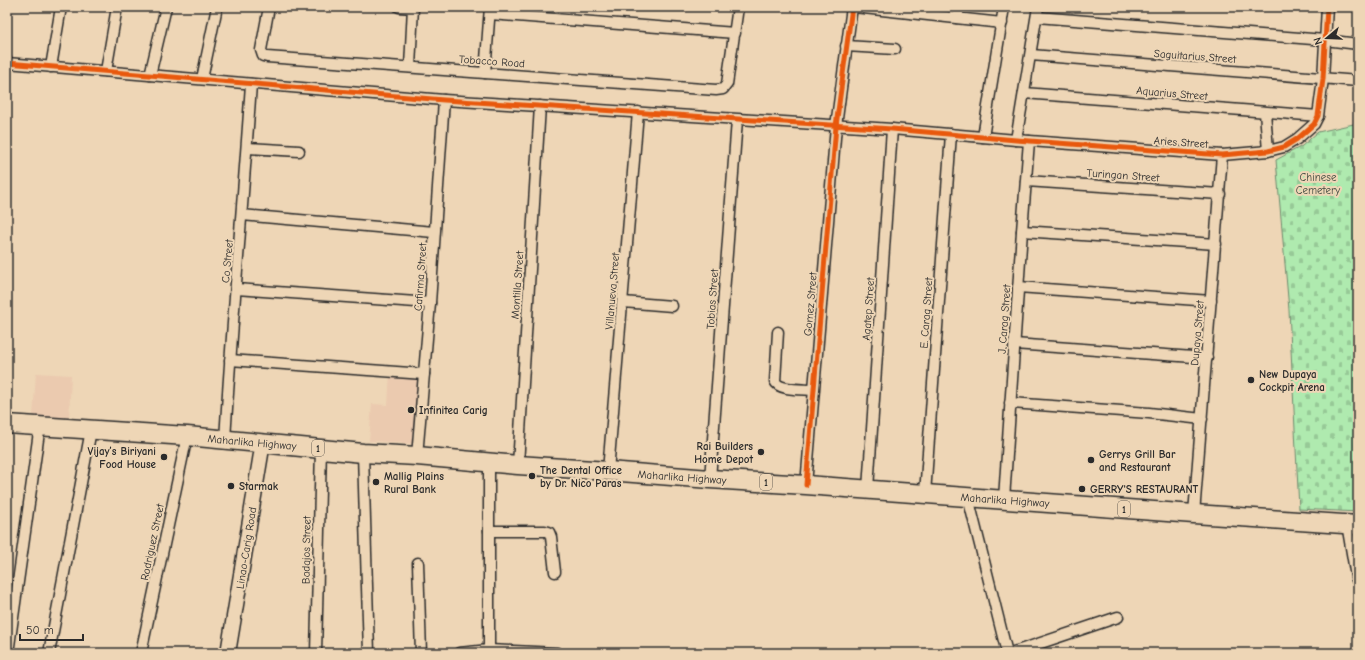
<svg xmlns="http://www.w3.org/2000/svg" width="1365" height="660" viewBox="0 0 1365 660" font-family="'Comic Neue',sans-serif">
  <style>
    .built { fill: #ebcaaf }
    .cemetery { fill: url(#cemetery-stones); stroke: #6d8a6d }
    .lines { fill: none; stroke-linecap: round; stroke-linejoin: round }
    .street-casing { stroke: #2b2b2b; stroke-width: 13 }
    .secondary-casing { stroke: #2b2b2b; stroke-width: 17 }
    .highway-casing { stroke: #2b2b2b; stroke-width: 21 }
    .street { stroke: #eed6b6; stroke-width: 10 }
    .secondary { stroke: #eed6b6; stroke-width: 14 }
    .highway { stroke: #eed6b6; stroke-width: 18 }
    .cycleway-casing { stroke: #eed6b6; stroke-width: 8 }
    .cycleway { stroke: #e8590c; stroke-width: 5 }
    .poi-dot { fill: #2b2b2b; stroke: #eed6b6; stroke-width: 1.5 }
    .labels { text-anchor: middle; stroke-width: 4; stroke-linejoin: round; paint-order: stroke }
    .shield { fill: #eed6b6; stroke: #665e55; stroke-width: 1 }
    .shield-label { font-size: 10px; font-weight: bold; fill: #2b2b2b }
    .street-label { font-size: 11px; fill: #2b2b2b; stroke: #eed6b6 }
    .park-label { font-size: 11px; fill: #3f483f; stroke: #eed6b6 }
    .poi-label { font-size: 11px; font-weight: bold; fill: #2b2b2b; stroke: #eed6b6; text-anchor: start }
  </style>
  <defs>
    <pattern id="cemetery-stones" width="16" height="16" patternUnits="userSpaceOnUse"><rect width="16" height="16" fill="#afeaaf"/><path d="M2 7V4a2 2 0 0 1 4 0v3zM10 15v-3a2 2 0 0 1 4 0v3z" fill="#97c997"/></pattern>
  </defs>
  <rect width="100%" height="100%" fill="#eed6b6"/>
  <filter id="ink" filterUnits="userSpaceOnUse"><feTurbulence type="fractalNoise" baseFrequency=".025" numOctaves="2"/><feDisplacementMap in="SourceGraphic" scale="8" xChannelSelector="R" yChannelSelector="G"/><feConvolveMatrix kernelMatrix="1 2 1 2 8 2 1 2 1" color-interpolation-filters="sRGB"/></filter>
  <g filter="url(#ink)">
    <g class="built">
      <polygon points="390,372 422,375 417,444 369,441 372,404 388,405"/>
      <polygon points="36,373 71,375 69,419 33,416"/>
    </g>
    <polygon class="cemetery" points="1358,123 1358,512 1299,509 1289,310 1276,160 1302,146 1318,132"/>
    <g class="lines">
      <g class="street-casing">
        <g id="street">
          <polyline points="269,7 261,50 263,56 267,57 716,90 723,89 727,84 738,7"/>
          <polyline points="399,7 413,8"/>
          <polyline points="854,7 1002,23"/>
          <polyline points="490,14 735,33"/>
          <polyline points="1037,17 1325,40 1358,44"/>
          <polyline points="957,18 959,7"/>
          <polyline points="846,46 895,49"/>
          <polyline points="1031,55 1358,81"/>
          <polyline points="7,63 444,100 892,129 1016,140 1222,155 1268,151 1284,147 1297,139 1314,124 1318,116 1323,79 1327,7"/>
          <polyline points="51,67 61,7"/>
          <polyline points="410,67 413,7"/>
          <polyline points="106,71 117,7"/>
          <polyline points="485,73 490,7"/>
          <polyline points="150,75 166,7"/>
          <polyline points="202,79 217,7"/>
          <polyline points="1024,93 1318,116"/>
          <polyline points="1265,112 1268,151"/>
          <polyline points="983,137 1004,7"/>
          <polyline points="1016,140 1038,7"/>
          <polyline points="247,148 299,151"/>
          <polyline points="1026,181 1220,194"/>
          <polyline points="242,215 434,232"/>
          <polyline points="1022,231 1216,244"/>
          <polyline points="1018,287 1211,301"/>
          <polyline points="236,289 430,303"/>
          <polyline points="623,302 672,306"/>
          <path d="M778,332L775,381C779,391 803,389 813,390"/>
          <polyline points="1014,344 1207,358"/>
          <polyline points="230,360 424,374"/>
          <polyline points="1010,403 1149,413 1202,419"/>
          <path d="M225,440C232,321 243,203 251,84"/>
          <polyline points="363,453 369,653"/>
          <polyline points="417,456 430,303 444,100"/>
          <polyline points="489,462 489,650"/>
          <polyline points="518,465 540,106"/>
          <polyline points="608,471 638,112"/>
          <polyline points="710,479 737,120"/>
          <polyline points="806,485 836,126 852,7"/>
          <polyline points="868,489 892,129"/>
          <polyline points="925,494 951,134"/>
          <polyline points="968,497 1007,653"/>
          <polyline points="1004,499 1022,231 1029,141"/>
          <polyline points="1194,514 1222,155"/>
          <polyline points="1347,524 1356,577 1358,582"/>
          <polyline points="489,531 545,531 549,532 551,537 555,572"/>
          <polyline points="418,563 421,653"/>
          <polyline points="8,653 40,425"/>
          <polyline points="49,653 91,430"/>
          <polyline points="141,653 187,436"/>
          <polyline points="316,653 321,448"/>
          <polyline points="459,653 489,650 557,653"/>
          <polyline points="1011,653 1118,617"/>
        </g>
      </g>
      <g class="secondary-casing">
        <polyline id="secondary" points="228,653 263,442"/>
      </g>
      <g class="highway-casing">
        <polyline id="highway" points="7,424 187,436 363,453 417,456 518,465 608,471 710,479 806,485 1194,514 1358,525"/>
      </g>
      <use href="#street" class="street"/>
      <use href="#secondary" class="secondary"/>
      <use href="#highway" class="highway"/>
      <g class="cycleway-casing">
        <g id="cycleway">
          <polyline points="7,63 444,100 892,129 1016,140 1222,155 1268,151 1284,147 1297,139 1314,124 1318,116 1323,79 1327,7"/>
          <polyline points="806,485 836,126 852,7"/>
        </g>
      </g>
      <use href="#cycleway" class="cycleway"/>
    </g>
  </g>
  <g class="poi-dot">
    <circle cx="1251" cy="380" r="4"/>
    <circle cx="411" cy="410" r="4"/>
    <circle cx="761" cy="452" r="4"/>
    <circle cx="164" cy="457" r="4"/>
    <circle cx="1091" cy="460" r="4"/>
    <circle cx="532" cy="476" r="4"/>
    <circle cx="376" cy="482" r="4"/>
    <circle cx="231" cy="486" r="4"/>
    <circle cx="1082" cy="489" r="4"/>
  </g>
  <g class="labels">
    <g class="shield">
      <rect x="312" y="440" width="12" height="16" rx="3"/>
      <rect x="760" y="474" width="12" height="16" rx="3"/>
      <rect x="1118" y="501" width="12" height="16" rx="3"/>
    </g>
    <g class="shield-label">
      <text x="318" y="452">1</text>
      <text x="766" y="486">1</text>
      <text x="1124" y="513">1</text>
    </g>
    <g class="street-label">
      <text transform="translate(1195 56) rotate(4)" y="4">Saguitarius Street</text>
      <text transform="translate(492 61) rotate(4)" y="4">Tobacco Road</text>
      <text transform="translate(1172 93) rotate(5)" y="4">Aquarius Street</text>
      <text transform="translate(1181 142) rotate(4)" y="4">Aries Street</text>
      <text transform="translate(1123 175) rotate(4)" y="4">Turingan Street</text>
      <text transform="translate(227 261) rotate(-85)" y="4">Co Street</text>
      <text transform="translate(420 277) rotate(-86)" y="4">Cafirma Street</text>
      <text transform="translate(517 285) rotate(-86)" y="4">Montilla Street</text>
      <text transform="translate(612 291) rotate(-85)" y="4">Villanueva Street</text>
      <text transform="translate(712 299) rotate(-86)" y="4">Tobias Street</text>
      <text transform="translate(810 304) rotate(-85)" y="4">Gomez Street</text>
      <text transform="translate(868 309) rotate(-86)" y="4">Agatep Street</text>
      <text transform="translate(926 313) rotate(-86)" y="4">E. Carag Street</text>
      <text transform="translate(1004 319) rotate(-86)" y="4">J. Carag Street</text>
      <text transform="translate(1197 333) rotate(-85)" y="4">Dupaya Street</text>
      <text transform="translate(252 442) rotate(5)" y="4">Maharlika Highway</text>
      <text transform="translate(682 477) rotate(4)" y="4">Maharlika Highway</text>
      <text transform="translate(1005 500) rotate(4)" y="4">Maharlika Highway</text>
      <text transform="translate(152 542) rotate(-78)" y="4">Rodriguez Street</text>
      <text transform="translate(246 548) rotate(-81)" y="4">Linao-Carig Road</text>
      <text transform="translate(306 550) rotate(-89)" y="4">Badajos Street</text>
    </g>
    <g class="park-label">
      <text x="1318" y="181">Chinese<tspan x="1318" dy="13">Cemetery</tspan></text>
    </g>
    <g class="poi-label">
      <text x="1259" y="378">New Dupaya<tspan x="1259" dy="13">Cockpit Arena</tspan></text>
      <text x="419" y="414">Infinitea Carig</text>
      <text x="753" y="450" text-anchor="end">Rai Builders<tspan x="753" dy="13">Home Depot</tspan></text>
      <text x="156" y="455" text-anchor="end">Vijay’s Biriyani<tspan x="156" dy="13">Food House</tspan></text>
      <text x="1099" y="458">Gerrys Grill Bar<tspan x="1099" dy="13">and Restaurant</tspan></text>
      <text x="540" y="474">The Dental Office<tspan x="540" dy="13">by Dr. Nico Paras</tspan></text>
      <text x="384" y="480">Mallig Plains<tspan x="384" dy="13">Rural Bank</tspan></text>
      <text x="239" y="490">Starmak</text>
      <text x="1090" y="493">GERRY'S RESTAURANT</text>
    </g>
  </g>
  <rect width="1365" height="660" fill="none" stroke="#eed6b6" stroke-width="24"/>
  <rect x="12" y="12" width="1341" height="636" fill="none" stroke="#2b2b2b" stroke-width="1.5" filter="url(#ink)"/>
  <g transform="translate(1327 38) rotate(251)" stroke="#eed6b6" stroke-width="3" paint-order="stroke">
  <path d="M0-3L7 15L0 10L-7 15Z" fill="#2b2b2b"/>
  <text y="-6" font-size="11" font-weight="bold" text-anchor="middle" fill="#2b2b2b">N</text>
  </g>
  <path d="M20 634v6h63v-6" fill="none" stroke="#2b2b2b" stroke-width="2"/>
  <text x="26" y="634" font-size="12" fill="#2b2b2b" stroke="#eed6b6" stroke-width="3" paint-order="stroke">50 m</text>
</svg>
